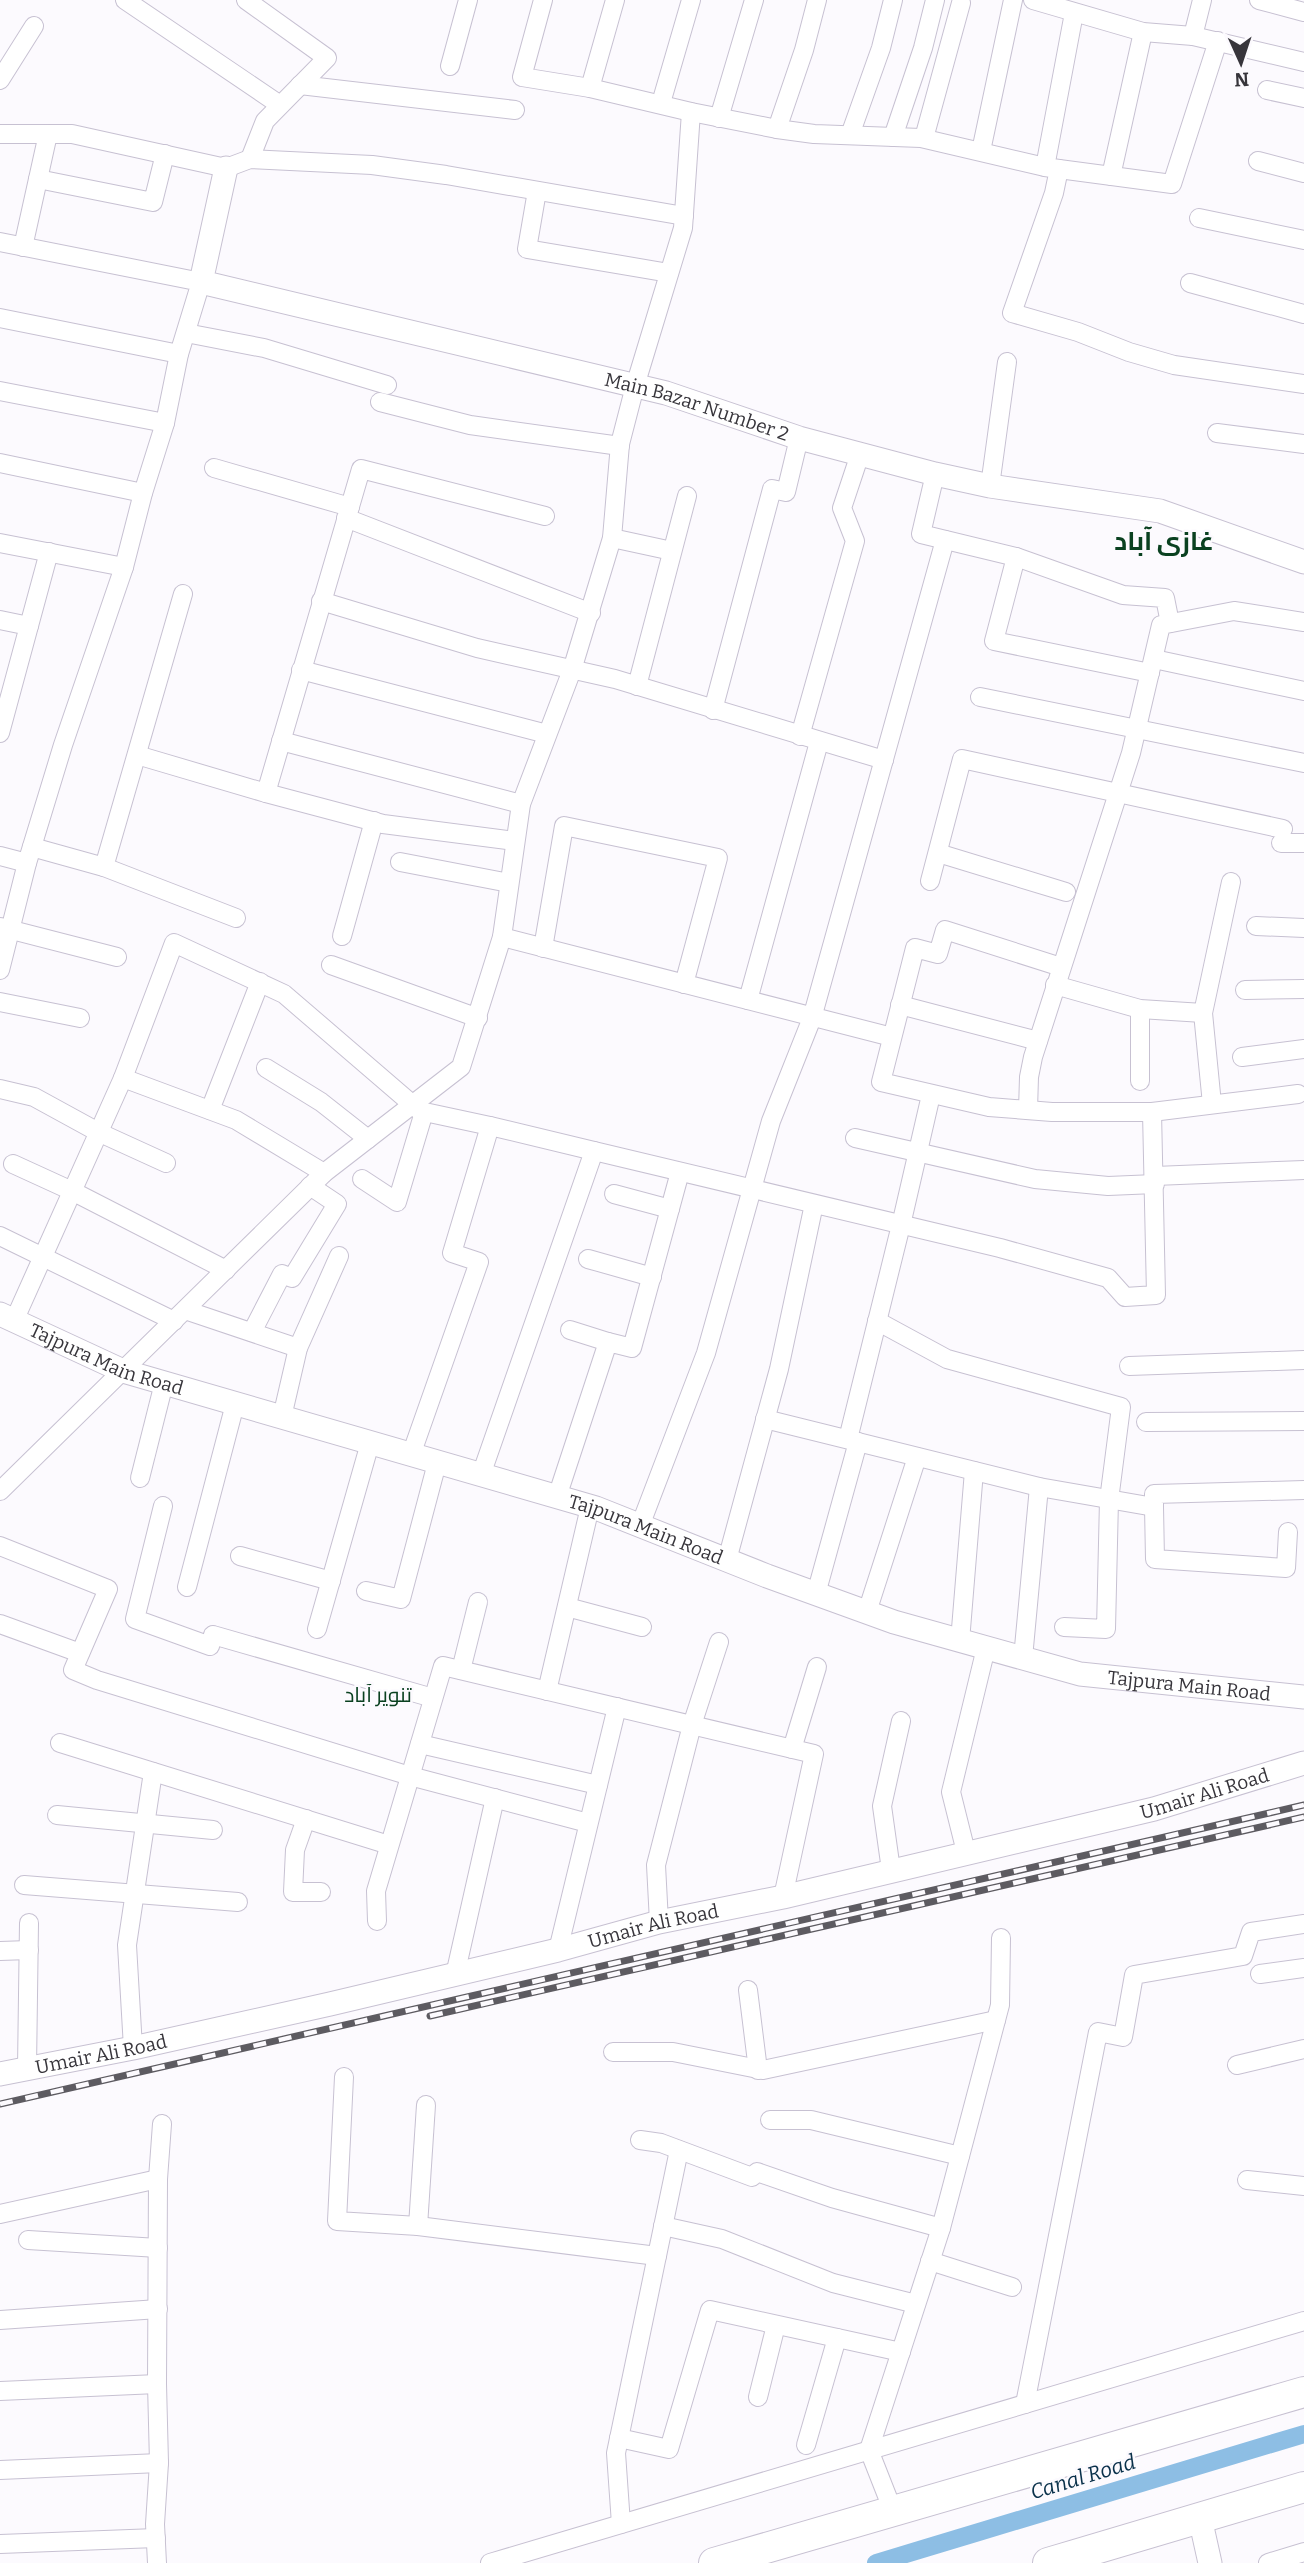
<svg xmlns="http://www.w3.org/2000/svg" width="1304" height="2563" viewBox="0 0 1304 2563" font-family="Bitter,Cairo,serif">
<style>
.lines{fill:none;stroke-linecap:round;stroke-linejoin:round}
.canal{stroke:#8dbee4;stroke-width:18}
.minor-casing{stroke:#c7c1d2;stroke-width:20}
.tertiary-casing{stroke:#c7c1d2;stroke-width:25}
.trunk-casing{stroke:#c7c1d2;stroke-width:32}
.minor{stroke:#fff;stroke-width:18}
.tertiary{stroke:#fff;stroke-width:23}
.trunk{stroke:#fff;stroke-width:30}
.rail-casing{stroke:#5d5b61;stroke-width:7}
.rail{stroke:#fcfafe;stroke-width:4.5;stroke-dasharray:13;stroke-linecap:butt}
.labels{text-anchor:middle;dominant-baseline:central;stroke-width:5;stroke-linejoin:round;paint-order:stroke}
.street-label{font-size:19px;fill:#37353b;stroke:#fcfafe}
.neighbourhood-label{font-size:21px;fill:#0a4120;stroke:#fcfafe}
.water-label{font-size:21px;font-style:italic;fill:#09304a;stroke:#fcfafe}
.district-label{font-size:26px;font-weight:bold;fill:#0a4120;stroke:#fcfafe}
</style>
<rect width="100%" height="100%" fill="#fcfafe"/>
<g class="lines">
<!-- canal -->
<path class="canal" d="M 876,2563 L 1304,2434"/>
<!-- minor casing -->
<g class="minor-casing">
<g id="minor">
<path d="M 125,0 L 280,105"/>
<path d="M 246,0 L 327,58 L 265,121 L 250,159"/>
<path d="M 543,0 L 522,77 L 590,88 L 691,112 L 777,129 L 814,134 L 921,138 L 1045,167"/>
<path d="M 1033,0 L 1143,32 L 1193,36 L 1304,62"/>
<path d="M 1259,0 L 1304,12"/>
<path d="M 1074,13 L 1045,167 L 1059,169 L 1054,193 L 1012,313 L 1078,332 L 1129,352 L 1174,365 L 1304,384"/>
<path d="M 1193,36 L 1202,0"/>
<path d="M 450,66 L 468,0"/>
<path d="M 0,80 L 34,26"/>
<path d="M 300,85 L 515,110"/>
<path d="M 590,88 L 615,0"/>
<path d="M 1267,90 L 1304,98"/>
<path d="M 661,103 L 691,0"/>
<path d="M 719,118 L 754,0"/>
<path d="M 777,129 L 804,50 L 817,0"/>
<path d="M 0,134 L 72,134 L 226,168 L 250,159 L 372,165 L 446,175 L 684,216"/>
<path d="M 850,135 L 881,48 L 893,0"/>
<path d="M 893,137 L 923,48 L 935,0"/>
<path d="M 924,138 L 961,3"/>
<path d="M 981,151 L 1013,0"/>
<path d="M 1258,161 L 1304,173"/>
<path d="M 1059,169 L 1172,184 L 1218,41"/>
<path d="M 1111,176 L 1143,32"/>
<path d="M 38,179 L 153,202 L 165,154"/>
<path d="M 537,191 L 527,249 L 669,273"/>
<path d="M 1199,218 L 1304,240"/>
<path d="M 0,242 L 201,282 L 179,354 L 165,423 L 143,493 L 124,567 L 63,745 L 27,863 L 0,970"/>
<path d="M 23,247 L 48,134"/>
<path d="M 1190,283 L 1304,314"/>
<path d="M 0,318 L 179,354"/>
<path d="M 186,333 L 264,348 L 387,385"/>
<path d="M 0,391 L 165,423"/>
<path d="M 380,402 L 470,425 L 620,446"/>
<path d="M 1217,433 L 1304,444"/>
<path d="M 0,463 L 143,493"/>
<path d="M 214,468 L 350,507"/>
<path d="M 935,474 L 921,534 L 1016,557"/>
<path d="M 990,486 L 1007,362"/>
<path d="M 346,518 L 591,613"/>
<path d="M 612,538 L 672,551"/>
<path d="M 0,543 L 124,567"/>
<path d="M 321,601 L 477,648 L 615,679 L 884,760"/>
<path d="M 0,620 L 29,626"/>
<path d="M 1154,659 L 1304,691"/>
<path d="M 301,670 L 547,734"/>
<path d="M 1150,673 L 994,641 L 1016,557 L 1123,595 L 1165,598 L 1170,623"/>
<path d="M 637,686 L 687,496"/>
<path d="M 980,697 L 1304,763"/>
<path d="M 713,710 L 772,489 L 786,492 L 799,438"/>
<path d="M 0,733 L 49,552"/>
<path d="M 800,736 L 855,541 L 842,508 L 860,454"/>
<path d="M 281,741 L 521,804"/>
<path d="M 137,755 L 266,793 L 383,824 L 515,841"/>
<path d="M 266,793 L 361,469 L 545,516"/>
<path d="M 1281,843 L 1304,843"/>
<path d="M 32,847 L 104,867 L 183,594"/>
<path d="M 938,853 L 1066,892"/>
<path d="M 0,856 L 27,863"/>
<path d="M 400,862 L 509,883"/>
<path d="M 104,867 L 236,918"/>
<path d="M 930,881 L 962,759 L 1283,829"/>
<path d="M 1256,926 L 1304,928"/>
<path d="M 0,927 L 117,957"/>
<path d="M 342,936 L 374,821"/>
<path d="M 502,937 L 892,1037"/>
<path d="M 543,948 L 564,826 L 718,858 L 684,984"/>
<path d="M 331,965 L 478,1018"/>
<path d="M 1061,967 L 945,930 L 938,954 L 915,948 L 881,1082 L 989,1107 L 1052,1112 L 1152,1112 L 1298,1094"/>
<path d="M 1055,985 L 1140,1009 L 1203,1013"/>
<path d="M 1245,990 L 1304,989"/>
<path d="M 748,1000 L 819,742"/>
<path d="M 0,1002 L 80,1018"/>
<path d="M 900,1005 L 1038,1041"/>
<path d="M 1140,1009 L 1140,1081"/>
<path d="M 1242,1057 L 1304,1049"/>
<path d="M 266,1068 L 321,1102 L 368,1139"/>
<path d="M 0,1089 L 34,1097 L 98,1132 L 166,1163"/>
<path d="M 1212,1104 L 1203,1013 L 1231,882"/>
<path d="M 210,1110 L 260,982"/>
<path d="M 1028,1110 L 1029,1077 L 1033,1057 L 1131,753 L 1161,625 L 1234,611 L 1304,622"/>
<path d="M 855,1138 L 1035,1179 L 1108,1186 L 1155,1184"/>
<path d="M 13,1164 L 72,1191 L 226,1270"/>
<path d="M 324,1173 L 236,1120 L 123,1078 L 174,943 L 284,994 L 420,1111 L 490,1126"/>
<path d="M 1155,1176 L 1304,1170"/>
<path d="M 362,1179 L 397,1202 L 424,1112"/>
<path d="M 614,1194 L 670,1209"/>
<path d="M 0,1236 L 174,1321"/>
<path d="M 588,1259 L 652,1277"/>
<path d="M 185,1310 L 298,1348"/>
<path d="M 14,1321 L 123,1078"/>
<path d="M 877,1321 L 947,1359 L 1121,1407 L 1109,1500 L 1106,1629 L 1064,1627"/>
<path d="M 570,1330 L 608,1342"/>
<path d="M 252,1332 L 282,1274 L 292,1278 L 337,1204 L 310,1186"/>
<path d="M 1129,1366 L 1304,1360"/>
<path d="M 282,1417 L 298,1348 L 339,1256"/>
<path d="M 765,1419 L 1039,1487 L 1154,1507 L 1154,1494 L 1304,1490"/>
<path d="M 1146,1422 L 1304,1421"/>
<path d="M 848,1439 L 901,1225 L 931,1095"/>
<path d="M 411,1455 L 479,1262 L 452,1253 L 490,1126 L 594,1151"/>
<path d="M 481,1475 L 594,1151 L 1000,1248 L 1108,1278 L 1125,1297 L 1156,1295 L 1152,1112"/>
<path d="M 140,1478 L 164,1383"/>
<path d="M 0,1491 L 324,1173 L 461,1067 L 502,937 L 521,804 L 572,670 L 612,538 L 620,444 L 635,386 L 683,228 L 691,112"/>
<path d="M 557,1497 L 608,1342 L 632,1348 L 680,1172"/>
<path d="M 163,1506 L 135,1619 L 210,1646 L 213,1635 L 433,1698"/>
<path d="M 1154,1507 L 1155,1559 L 1286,1568 L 1288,1532"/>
<path d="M 640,1526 L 706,1353 L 771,1121 L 812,1018 L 945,540"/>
<path d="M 0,1546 L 108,1589 L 73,1670 L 97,1680 L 410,1776 L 588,1823"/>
<path d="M 240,1556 L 331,1581"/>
<path d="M 727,1560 L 779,1369 L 814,1204"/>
<path d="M 187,1587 L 235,1404"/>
<path d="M 366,1591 L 401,1599 L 437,1463"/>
<path d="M 816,1594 L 858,1442"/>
<path d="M 567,1607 L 642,1627"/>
<path d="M 867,1612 L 917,1457"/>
<path d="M 0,1624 L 80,1653"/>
<path d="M 317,1629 L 370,1443"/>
<path d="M 960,1641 L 974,1471"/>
<path d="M 1023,1658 L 1039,1487"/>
<path d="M 461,1670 L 478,1602"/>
<path d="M 547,1691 L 590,1507"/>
<path d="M 60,1743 L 389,1845"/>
<path d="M 420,1744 L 598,1785"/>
<path d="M 792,1749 L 817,1667"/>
<path d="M 57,1815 L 213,1830"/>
<path d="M 306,1819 L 295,1850 L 293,1892 L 321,1892"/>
<path d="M 966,1852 L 951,1792 L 986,1648"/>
<path d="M 891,1870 L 882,1806 L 901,1721"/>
<path d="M 24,1885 L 238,1902"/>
<path d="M 377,1921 L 376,1891 L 443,1666 L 814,1754 L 783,1897"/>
<path d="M 659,1922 L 656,1865 L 692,1725 L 719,1642"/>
<path d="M 558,1950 L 617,1707"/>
<path d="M 0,1951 L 29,1950"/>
<path d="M 1260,1974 L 1304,1968"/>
<path d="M 455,1975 L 495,1798"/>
<path d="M 748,1990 L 758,2070"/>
<path d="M 133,2048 L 127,1945 L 153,1772"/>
<path d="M 613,2052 L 673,2052 L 763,2070 L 996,2020"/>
<path d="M 1237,2065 L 1304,2049"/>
<path d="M 27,2068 L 29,1923"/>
<path d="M 344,2077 L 337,2221 L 418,2226 L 657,2256"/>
<path d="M 770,2120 L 811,2120 L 960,2156"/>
<path d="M 640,2140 L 661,2143 L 752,2177 L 757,2172 L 832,2198 L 941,2228"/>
<path d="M 1247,2180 L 1304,2186"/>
<path d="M 0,2214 L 158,2179"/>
<path d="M 418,2226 L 426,2105"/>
<path d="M 663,2226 L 722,2239 L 833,2283 L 916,2304"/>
<path d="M 28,2240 L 158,2248"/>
<path d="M 930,2261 L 1012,2287"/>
<path d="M 0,2320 L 158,2309"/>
<path d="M 0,2391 L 157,2384"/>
<path d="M 758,2397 L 776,2325"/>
<path d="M 1025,2404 L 1098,2032 L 1123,2037 L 1134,1975 L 1243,1956 L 1251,1932 L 1304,1924"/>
<path d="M 619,2438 L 669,2449 L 710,2310 L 901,2352"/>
<path d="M 806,2445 L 837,2338"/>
<path d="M 0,2470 L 159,2463"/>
<path d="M 893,2511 L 869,2450 L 941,2228 L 1000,2005 L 1001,1938"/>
<path d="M 621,2524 L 616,2453 L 679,2150"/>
<path d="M 0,2544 L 156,2538"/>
<path d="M 157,2563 L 155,2524 L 159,2463 L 157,2384 L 158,2179 L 162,2124"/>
<path d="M 490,2563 L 1304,2321"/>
<path d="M 1268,2563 L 1304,2552"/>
</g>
</g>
<!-- tertiary casing -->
<g class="tertiary-casing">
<g id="tertiary">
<path id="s1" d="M 226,168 L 201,282 L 666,393 L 799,438 L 935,474 L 990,486 L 1160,511 L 1304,562"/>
<path id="s2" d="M 0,1314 L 123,1371 L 596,1508 L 767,1576 L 894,1622 L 1080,1674 L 1304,1697"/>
<path id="s3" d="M 0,2074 L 133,2048 L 330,2004 L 558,1950 L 659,1922 L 783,1897 L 1154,1809 L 1304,1763"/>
<path d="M 1200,2518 L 1210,2563"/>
</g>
</g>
<!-- trunk casing -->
<g class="trunk-casing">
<g id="trunk">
<path d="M 714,2563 L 1304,2392"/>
<path d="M 1048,2563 L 1304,2487"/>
</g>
</g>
<!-- minor -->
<use href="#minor" class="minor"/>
<!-- tertiary -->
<use href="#tertiary" class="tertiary"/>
<!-- trunk -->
<use href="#trunk" class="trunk"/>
<!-- rail casing -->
<g class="rail-casing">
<g id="rail">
<path d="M 430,2016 L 1304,1817"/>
<path d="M 0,2104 L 1304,1805"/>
</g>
</g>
<!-- rail -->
<use href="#rail" class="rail"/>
</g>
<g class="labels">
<!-- street labels -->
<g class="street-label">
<text stroke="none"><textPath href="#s1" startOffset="628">Main Bazar Number 2</textPath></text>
<text stroke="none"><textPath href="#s2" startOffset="116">Tajpura Main Road</textPath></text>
<text stroke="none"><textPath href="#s2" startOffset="682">Tajpura Main Road</textPath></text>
<text stroke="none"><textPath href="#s2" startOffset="1250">Tajpura Main Road</textPath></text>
<text stroke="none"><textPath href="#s3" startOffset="1237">Umair Ali Road</textPath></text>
<text stroke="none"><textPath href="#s3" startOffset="670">Umair Ali Road</textPath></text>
<text stroke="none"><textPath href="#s3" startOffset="103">Umair Ali Road</textPath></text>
</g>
<!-- neighbourhood labels -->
<g class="neighbourhood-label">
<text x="378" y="1695">تنویر آباد</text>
</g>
<!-- water labels -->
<g class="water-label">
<text transform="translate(1083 2477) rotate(-17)">Canal Road</text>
</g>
<!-- district labels -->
<g class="district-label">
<text x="1164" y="541">غازى آباد</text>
</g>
</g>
<!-- north arrow -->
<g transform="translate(1241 63) rotate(177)" stroke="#fcfafe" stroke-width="5" paint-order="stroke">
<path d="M0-5L12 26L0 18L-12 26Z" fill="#37353b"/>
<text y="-10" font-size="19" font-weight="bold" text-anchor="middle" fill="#37353b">N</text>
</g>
</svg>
